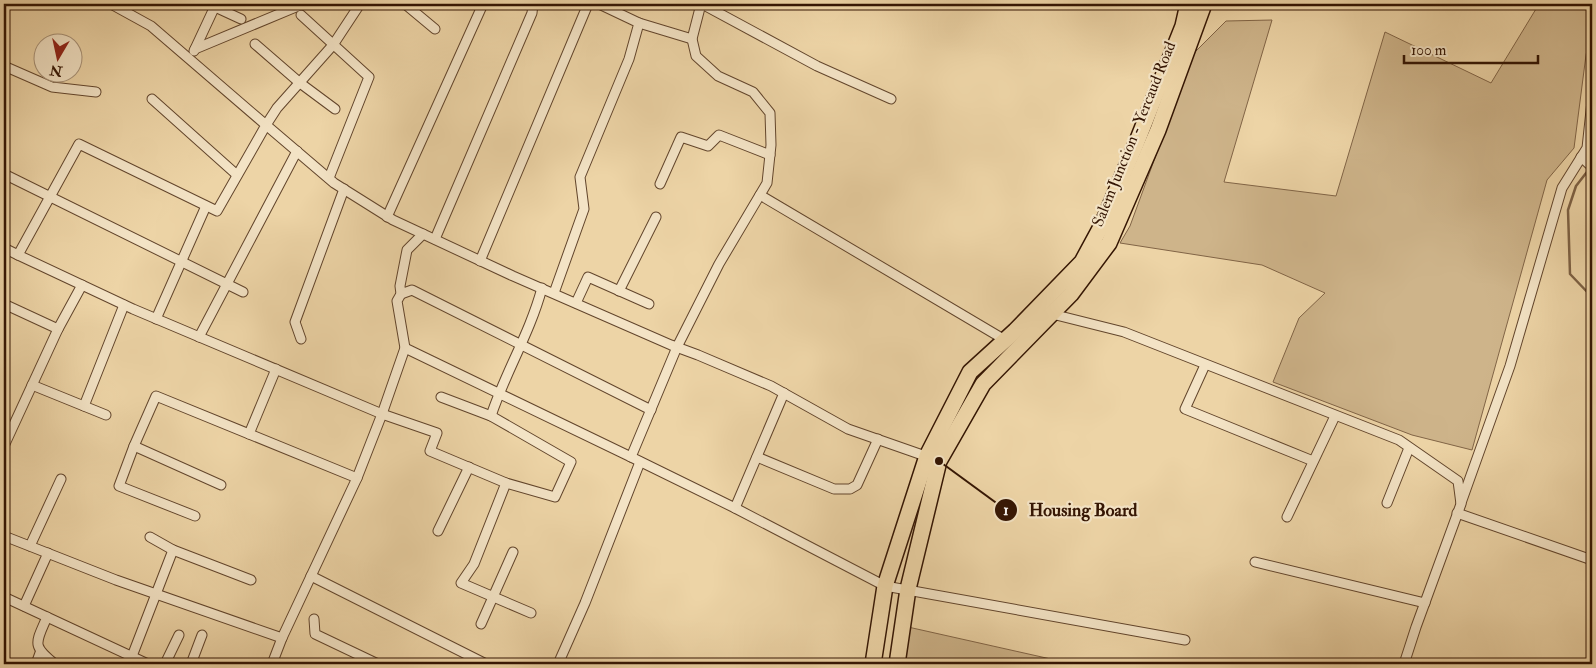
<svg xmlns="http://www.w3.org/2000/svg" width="1596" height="668" viewBox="0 0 1596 668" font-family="'IM FELL Double Pica',serif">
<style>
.green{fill:#ceb48a;stroke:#816446}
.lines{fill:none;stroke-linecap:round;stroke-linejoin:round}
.stream{stroke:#7d6144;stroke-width:2.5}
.street-casing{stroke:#62452c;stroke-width:11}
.primary-casing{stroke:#341503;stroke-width:18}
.street{stroke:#f3e3c5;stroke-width:9}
.primary{stroke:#edd4a6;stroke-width:15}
.labels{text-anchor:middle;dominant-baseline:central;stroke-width:4.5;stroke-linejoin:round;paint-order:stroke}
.street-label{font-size:16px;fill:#341503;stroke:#f3e3c5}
.leader{fill:none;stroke:#341503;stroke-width:2}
.callout-dot{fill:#341503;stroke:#f3e3c5;stroke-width:2}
.mark-label{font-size:15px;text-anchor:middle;font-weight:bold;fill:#fff}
.callout-label{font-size:18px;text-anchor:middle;font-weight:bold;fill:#341503;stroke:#f3e3c5;stroke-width:4.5;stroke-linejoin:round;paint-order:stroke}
</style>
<rect width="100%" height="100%" fill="#edd4a6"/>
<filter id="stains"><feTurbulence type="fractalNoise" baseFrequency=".004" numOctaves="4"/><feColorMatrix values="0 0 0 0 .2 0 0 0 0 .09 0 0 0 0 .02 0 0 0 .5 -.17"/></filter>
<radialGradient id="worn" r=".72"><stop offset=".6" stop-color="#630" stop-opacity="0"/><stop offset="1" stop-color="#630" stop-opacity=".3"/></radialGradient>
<!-- green -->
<g class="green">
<path d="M 1539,4 L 1592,4 L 1592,27 L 1586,55 L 1574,148 L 1547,180 L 1472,450 L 1412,435 L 1273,382 L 1299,318 L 1325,293 L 1262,265 L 1120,243 L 1130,226 L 1193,54 L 1226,21 L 1272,20 L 1224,182 L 1336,196 L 1385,32 L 1491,83 Z"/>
<path d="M 908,627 L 1073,664 L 904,664 Z"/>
</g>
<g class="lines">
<!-- stream -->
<path class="stream" d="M 1590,168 L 1576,186 L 1568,210 L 1570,274 L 1592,297"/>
<!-- street casing -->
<g class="street-casing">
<g id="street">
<path d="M 360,4 L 333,45 L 277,108 L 266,125 L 334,183 L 393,220 L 513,276 L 671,345 L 698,355 L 771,386 L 848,429 L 931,458"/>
<path d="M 405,4 L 435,29"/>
<path d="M 701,4 L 692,39 L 696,56 L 718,76 L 753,92 L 770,113 L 771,145 L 767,183 L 719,264 L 677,347 L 631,457 L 735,508 L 885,586 L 1185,640"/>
<path d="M 702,4 L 817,66 L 891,99"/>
<path d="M 215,7 L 241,19"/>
<path d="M 301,15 L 369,77 L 329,178"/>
<path d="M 639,23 L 692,39"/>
<path d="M 255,44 L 300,83 L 335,109"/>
<path d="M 195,49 L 303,4"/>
<path d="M 194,51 L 216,4"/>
<path d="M 4,66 L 52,87 L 96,92"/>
<path d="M 152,99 L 237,175"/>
<path d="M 1581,157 L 1592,167"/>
<path d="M 4,174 L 243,292"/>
<path d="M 660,184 L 681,137 L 708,146 L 719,135 L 770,155"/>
<path d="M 760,195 L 1005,340"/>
<path d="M 387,217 L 483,4"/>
<path d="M 435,239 L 532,13 L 533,4"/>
<path d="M 4,248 L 18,255 L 79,144 L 217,211 L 266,125 L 151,26 L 111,4"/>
<path d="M 18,255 L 133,309 L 382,414 L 437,433 L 430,451 L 506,483"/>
<path d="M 480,261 L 588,4"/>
<path d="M 619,291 L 656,217"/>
<path d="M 554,293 L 584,209 L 580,177 L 629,59 L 639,23 L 599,4"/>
<path d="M 401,294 L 412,290 L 651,410"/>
<path d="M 576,303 L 588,277 L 649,304"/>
<path d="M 4,304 L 58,329"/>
<path d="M 1052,314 L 1124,332 L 1399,440 L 1458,481 L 1461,504 L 1416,627 L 1404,664"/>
<path d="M 156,319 L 206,206"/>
<path d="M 199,337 L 297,151"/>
<path d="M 301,339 L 295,322 L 344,189"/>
<path d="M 405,348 L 397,301 L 401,294 L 400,286 L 407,250 L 423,234"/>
<path d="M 1205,365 L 1185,409 L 1313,461"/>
<path d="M 32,385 L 106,415"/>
<path d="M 441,397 L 491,416 L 571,462 L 555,497 L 506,483 L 474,564 L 461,583 L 531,613"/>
<path d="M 84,406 L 124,305"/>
<path d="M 491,416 C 505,373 530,333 542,288"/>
<path d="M 249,434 L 276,369"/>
<path d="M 4,446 L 58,329 L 82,285"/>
<path d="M 134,446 L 221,485"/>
<path d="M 757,457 L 834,489 L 850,489 L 857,485 L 878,439"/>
<path d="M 1387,503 L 1409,448"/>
<path d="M 1461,503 L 1510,366 L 1562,188 L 1587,148 L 1592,101"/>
<path d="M 735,508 L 784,393"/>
<path d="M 1457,513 L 1592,560"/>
<path d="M 195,516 L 119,486 L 134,446 L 156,396 L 357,478"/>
<path d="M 1287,517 L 1335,416"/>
<path d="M 438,531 L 469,467"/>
<path d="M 4,536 L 116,580 L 282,638 L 357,478 L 382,414 L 405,348 L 631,457"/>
<path d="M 150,537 L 173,550 L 251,580"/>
<path d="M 30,546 L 61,479"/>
<path d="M 1255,562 L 1425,603"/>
<path d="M 311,576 L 486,664"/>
<path d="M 4,597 L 148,664"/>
<path d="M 24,606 L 48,553"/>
<path d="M 47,617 C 36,643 31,645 55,664"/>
<path d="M 314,619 L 315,634 L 378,664"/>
<path d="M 481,624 L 513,552"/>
<path d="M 36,664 L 40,653"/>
<path d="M 129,664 L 173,550"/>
<path d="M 165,664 L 179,635"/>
<path d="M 191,664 L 202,635"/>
<path d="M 272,664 L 282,638"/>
<path d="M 558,664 L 585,603 L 640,462"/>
</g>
</g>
<!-- primary casing -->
<g class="primary-casing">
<g id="primary">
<path d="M 873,664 L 885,586 L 927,456 L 970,372 L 1015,331 L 1082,262 L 1102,225 L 1136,144 L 1183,26 L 1188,4"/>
<path d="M 897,664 L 908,589 L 939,461 L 983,384 L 1071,294 L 1109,243 L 1158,130 L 1204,4"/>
</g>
</g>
<!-- street -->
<use href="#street" class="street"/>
<!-- primary -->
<use href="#primary" class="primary"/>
</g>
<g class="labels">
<!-- street labels -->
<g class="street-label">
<text transform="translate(1134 134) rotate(-68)">Salem Junction - Yercaud Road</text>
</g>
</g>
<!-- callouts -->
<path class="leader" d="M939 461L1006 510"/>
<g class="callout-dot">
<circle cx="939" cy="461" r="5"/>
<circle cx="1006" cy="510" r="12"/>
</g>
<g class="mark-label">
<text x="1006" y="515">1</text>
</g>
<g class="callout-label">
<text x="1083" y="516">Housing Board</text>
</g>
<!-- margin -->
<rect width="1596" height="668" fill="none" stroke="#edd4a6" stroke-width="20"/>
<rect x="5" y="5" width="1586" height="658" fill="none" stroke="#341503" stroke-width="2.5"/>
<rect x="10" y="10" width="1576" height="648" fill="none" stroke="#341503"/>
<!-- north arrow -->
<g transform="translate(58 58) rotate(189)"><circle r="24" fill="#f3e3c5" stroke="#a79177"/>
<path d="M0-4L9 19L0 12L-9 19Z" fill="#8f2418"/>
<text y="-8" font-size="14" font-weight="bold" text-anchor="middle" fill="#341503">N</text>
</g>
<!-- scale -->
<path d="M1404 55v8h134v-8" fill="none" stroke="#341503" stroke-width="2.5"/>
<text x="1411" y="55" font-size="15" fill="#341503" stroke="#f3e3c5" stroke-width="4" paint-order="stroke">100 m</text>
<rect width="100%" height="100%" filter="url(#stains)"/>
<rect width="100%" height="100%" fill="url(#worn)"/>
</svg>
